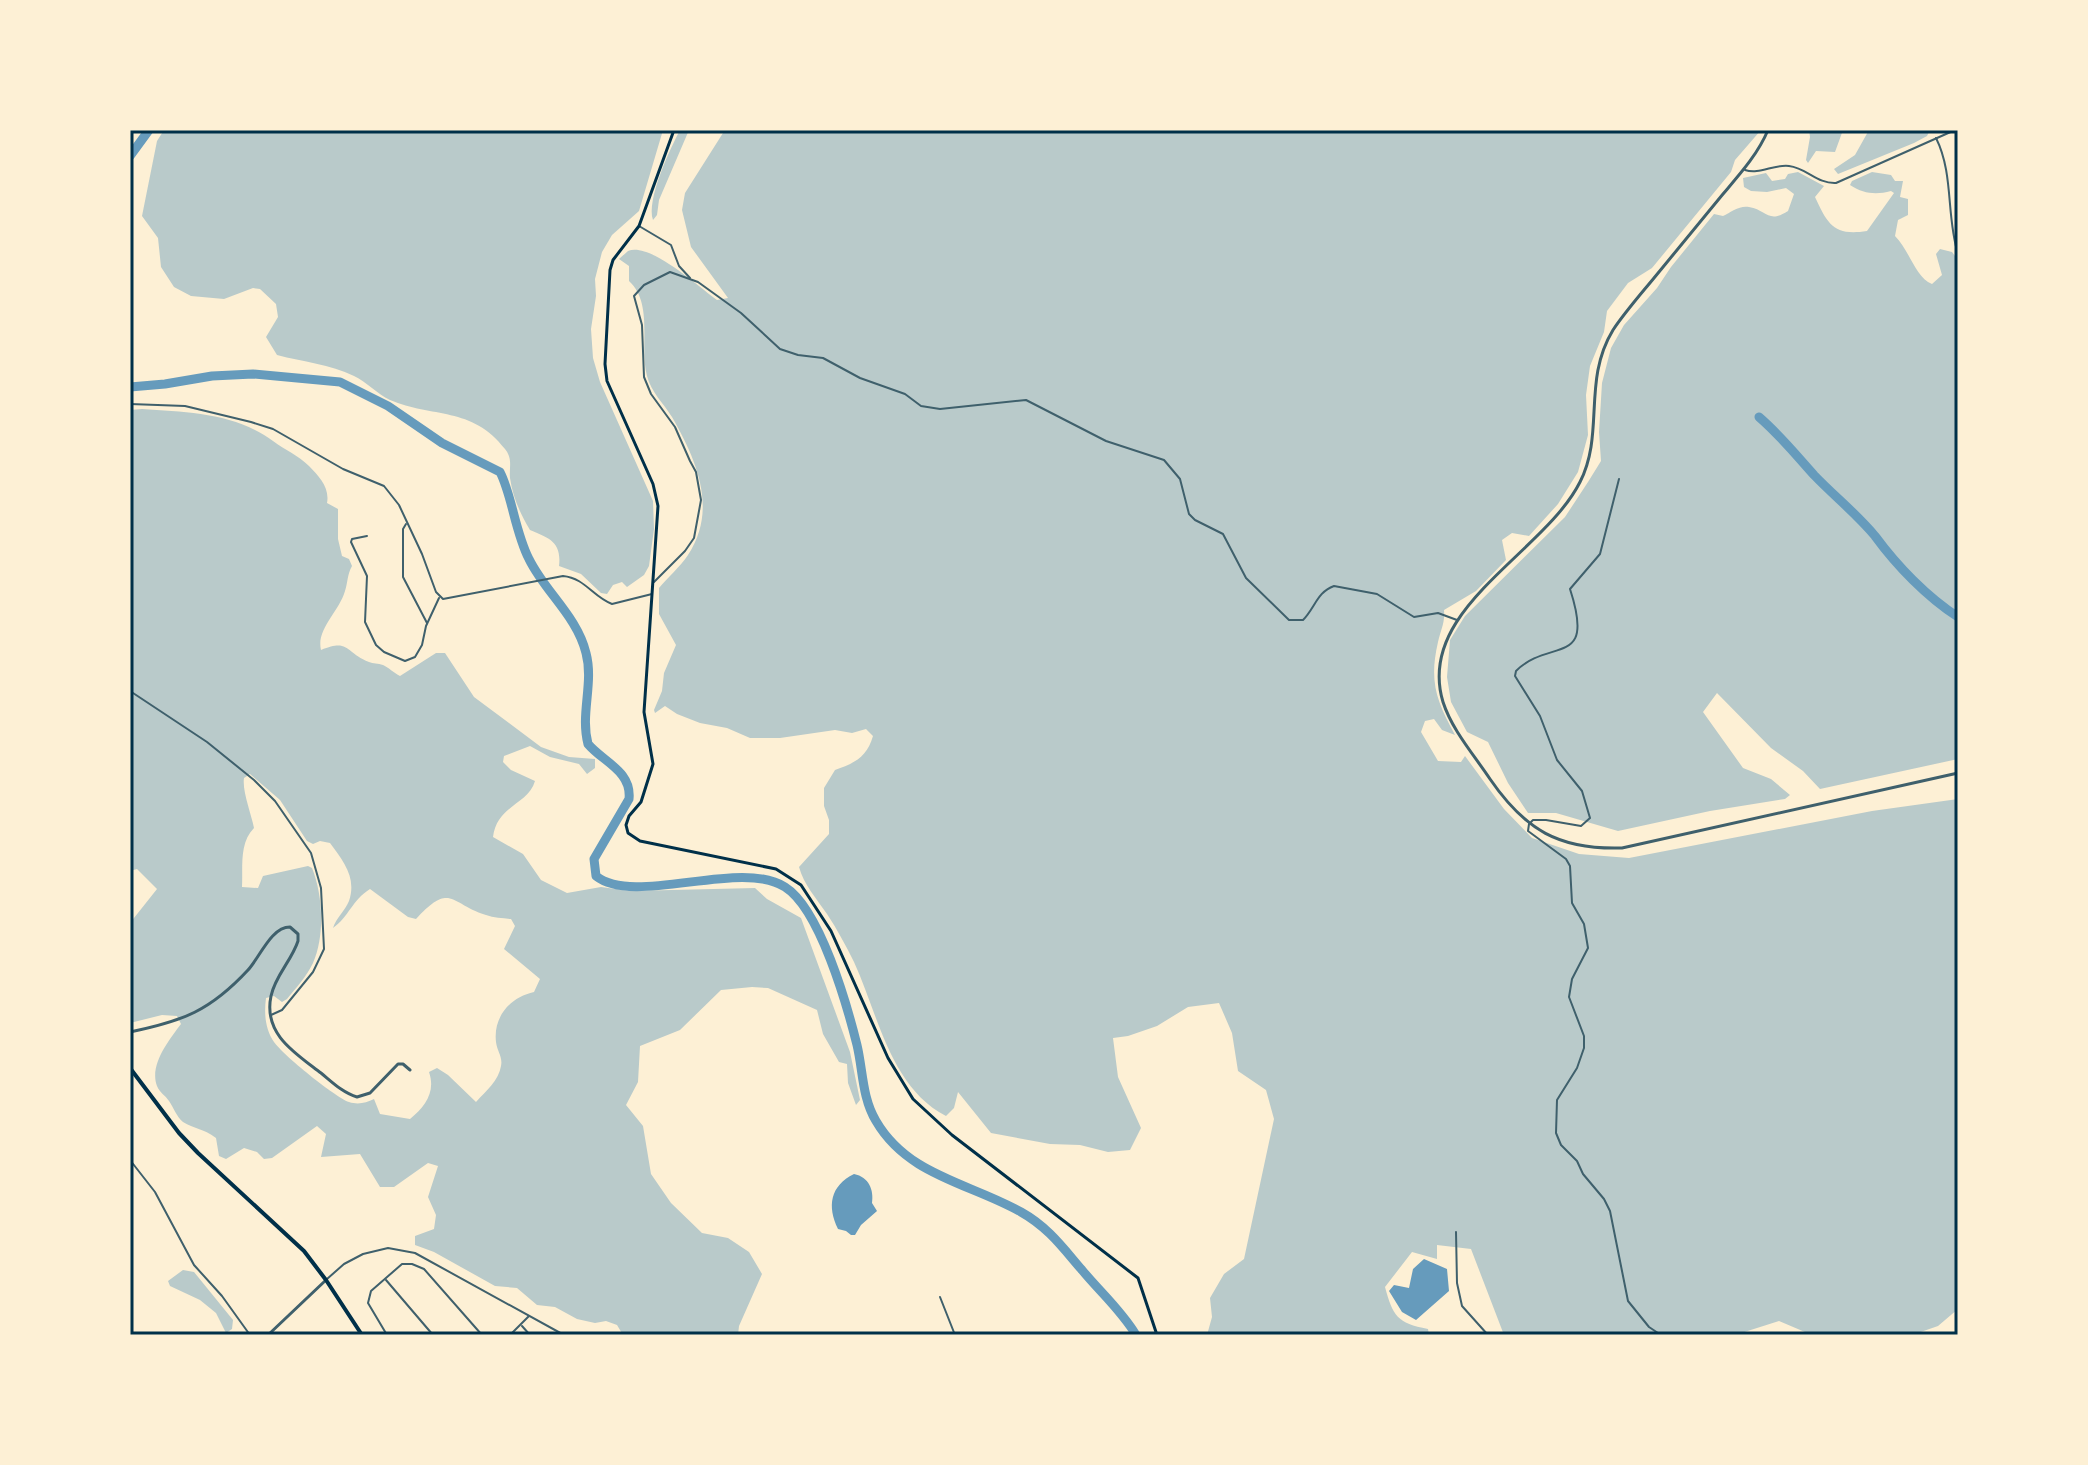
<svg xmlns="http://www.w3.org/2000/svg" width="2088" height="1465" viewBox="0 0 2088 1465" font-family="'Noto Sans',sans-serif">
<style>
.green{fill:#b9caca;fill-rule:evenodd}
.water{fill:#669bbc}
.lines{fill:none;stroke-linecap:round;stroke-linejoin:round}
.river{stroke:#669bbc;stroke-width:9}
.minor{stroke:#3f606c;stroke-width:2}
.tertiary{stroke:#3f606c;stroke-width:3}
.secondary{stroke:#003049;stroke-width:3}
.primary{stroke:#003049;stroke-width:4}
.neatline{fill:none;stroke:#003049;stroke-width:3}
</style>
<rect width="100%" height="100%" fill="#fdf0d5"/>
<!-- green -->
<g class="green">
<path d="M 164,130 L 663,130 L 639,211 L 612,235 L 602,252 L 595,279 L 596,296 L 591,329 L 593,358 L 600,382 L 653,501 L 654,529 L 649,566 L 644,575 L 627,587 L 622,582 L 613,585 L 607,594 L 601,593 L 581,574 L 559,566 C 562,541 548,538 530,530 C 520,513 513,498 510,478 C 509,467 513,459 505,449 C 472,406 432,418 390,400 C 377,394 367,382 354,376 C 330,364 303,362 277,355 L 266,337 L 278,317 L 276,304 L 260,289 L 253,288 L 224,299 L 191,296 L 174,287 L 161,267 L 158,238 L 142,216 L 157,141 Z"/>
<path d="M 680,130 L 689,130 L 659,200 L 657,215 L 653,220 C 646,200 670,149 680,130 Z"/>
<path d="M 728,130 L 1761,130 L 1735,160 L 1731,172 L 1652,268 L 1628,283 L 1607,311 L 1604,332 L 1590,366 L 1586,395 L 1588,435 L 1578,472 L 1558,504 L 1529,536 L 1512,533 L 1502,540 L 1506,560 L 1476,591 L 1444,610 C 1445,623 1441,629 1438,642 C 1429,681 1436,700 1455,735 L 1442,730 L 1434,719 L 1425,721 L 1421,732 L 1438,761 L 1461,762 L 1465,756 L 1504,809 L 1532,838 L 1579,854 L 1629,858 L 1872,811 L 1958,799 L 1958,1309 L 1938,1326 L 1912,1335 L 1812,1335 L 1779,1321 L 1735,1335 L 1504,1335 L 1471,1249 L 1437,1245 L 1437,1259 L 1412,1252 L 1385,1287 C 1393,1316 1397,1323 1428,1329 L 1429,1335 L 1207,1335 L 1212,1317 L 1210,1298 L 1224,1274 L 1244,1259 L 1274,1119 L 1266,1090 L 1238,1071 L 1232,1033 L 1219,1003 L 1188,1007 L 1157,1026 L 1128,1036 L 1113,1038 L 1118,1077 L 1141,1128 L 1130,1150 L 1108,1152 L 1080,1145 L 1050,1144 L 991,1133 L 958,1092 L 954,1108 L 946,1116 C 890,1087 878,1014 854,962 C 846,946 837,929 827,914 C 816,898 804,885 799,867 L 829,834 L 829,820 L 824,806 L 824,788 L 835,770 C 855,763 867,757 873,736 L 866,729 L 852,733 L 835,730 L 780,738 L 750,738 L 727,728 L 700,723 L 677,714 L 665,706 L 655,713 L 654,710 L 662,691 L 664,673 L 676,645 L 659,614 L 659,588 C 668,577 680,567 688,555 C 718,509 697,461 672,417 C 664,404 651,392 647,376 C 639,347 654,304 629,281 L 629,266 L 619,259 C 620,258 627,252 628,251 C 650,242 699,287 717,300 L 728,298 L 691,247 L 682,210 L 685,193 L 723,133 Z"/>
<path d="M 1809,130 L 1843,130 L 1835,152 L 1816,151 L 1808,163 L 1806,160 L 1810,137 Z"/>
<path d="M 1869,130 L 1930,130 L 1927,136 L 1914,143 L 1838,174 L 1834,169 L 1855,155 Z"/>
<path d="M 1798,172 L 1824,186 L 1815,197 C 1828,225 1834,236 1867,231 L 1894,193 L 1891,191 C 1876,195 1864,194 1850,185 L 1852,181 L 1872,172 L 1891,175 L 1895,181 L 1903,181 L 1900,197 L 1908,199 L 1908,215 L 1898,220 L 1895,236 C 1910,251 1915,277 1932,284 L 1942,275 L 1936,254 L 1940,249 L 1952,252 L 1958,260 L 1958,759 L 1820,789 L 1803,771 L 1771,748 L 1717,693 L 1703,712 L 1743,768 L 1771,779 L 1790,795 L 1785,799 L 1710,811 L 1618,831 L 1556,813 L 1528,813 L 1508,783 L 1488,742 L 1467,732 L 1451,702 L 1447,677 L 1450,640 L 1465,616 L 1565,517 L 1588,482 L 1601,461 L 1599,432 L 1602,383 L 1611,348 L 1624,325 L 1657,288 L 1671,267 L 1714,214 L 1723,216 C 1731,212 1740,205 1749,207 C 1767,210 1768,224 1788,211 L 1794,194 L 1786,188 L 1767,192 L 1751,191 L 1744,187 L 1743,178 L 1766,173 L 1772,181 L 1785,179 L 1788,174 Z"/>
<path d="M 142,409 C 188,412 235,413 273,441 C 285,450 298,455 309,466 C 319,476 330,488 327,503 L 338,509 L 338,539 L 342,556 L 349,559 L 352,566 C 347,575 348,582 345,591 C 339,612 316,629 321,650 C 350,638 345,653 369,662 C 373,664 378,663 383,665 C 388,667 394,673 400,676 L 436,653 L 445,653 L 474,697 L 541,747 L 569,757 L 595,759 L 595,768 L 587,774 L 579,764 L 550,757 L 530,746 L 504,756 L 503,762 L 511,770 L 535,781 C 528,805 497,805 493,837 L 523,854 L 541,880 L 567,893 L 601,887 L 630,891 L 755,888 L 767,899 L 801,918 L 850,1052 L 860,1100 L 856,1105 L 848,1083 L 847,1064 L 839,1062 L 823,1034 L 817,1010 L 768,988 L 752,987 L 721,990 L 680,1030 L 640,1046 L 638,1082 L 626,1105 L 643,1126 L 651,1174 L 671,1203 L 702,1233 L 728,1238 L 749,1252 L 762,1274 L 739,1326 L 738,1335 L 623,1335 L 617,1325 L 606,1321 L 595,1323 L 577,1319 L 555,1307 L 537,1305 L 517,1288 L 495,1286 L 434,1252 L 415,1245 L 415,1236 L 434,1229 L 436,1215 L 428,1197 L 438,1166 L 428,1163 L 394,1187 L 380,1187 L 360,1154 L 321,1157 L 326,1134 L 317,1126 L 272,1158 L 264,1159 L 257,1152 L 244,1148 L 226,1159 L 219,1156 L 216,1138 C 203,1128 194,1129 183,1122 C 176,1116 174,1108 169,1101 C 165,1095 160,1093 157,1086 C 149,1065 169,1040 181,1024 L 177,1016 L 162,1015 L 130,1023 L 130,923 L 157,889 L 137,869 L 130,871 L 130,410 ZM 250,774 L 280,800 L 307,841 L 313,844 L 320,841 L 330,843 C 343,861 357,877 349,901 C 345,911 336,918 333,928 C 349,917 352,900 370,889 L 408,917 L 416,919 C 451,881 450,904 486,915 C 494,918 503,918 511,919 L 515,926 L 504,949 L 540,979 L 534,992 C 511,997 493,1016 496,1042 C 497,1051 503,1057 501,1066 C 499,1080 486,1091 476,1102 L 448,1075 L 437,1068 L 429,1072 C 436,1092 425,1107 410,1119 L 380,1114 L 374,1099 C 366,1103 358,1105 349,1102 C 335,1097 283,1055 274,1042 C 265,1029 264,1013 266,998 L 274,996 L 282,1002 L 287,999 C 296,988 307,976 313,963 C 325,936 323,895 312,868 L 308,866 L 263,876 L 258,888 L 242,887 C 243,867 239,843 254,828 C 251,813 242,791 244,778 Z"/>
<path d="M 183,1270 L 194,1272 L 233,1320 L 232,1329 L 226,1333 L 216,1313 L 200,1300 L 170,1286 L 168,1281 Z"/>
</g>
<!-- water -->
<g class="water">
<path d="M 854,1174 C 869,1177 874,1190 872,1203 L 877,1211 L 861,1225 L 855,1235 L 851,1235 L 846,1231 L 838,1229 C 827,1206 830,1186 854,1174 Z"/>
<path d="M 1424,1259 L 1447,1269 L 1449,1291 L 1416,1320 L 1402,1312 L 1389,1291 L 1394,1285 L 1409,1288 L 1413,1269 Z"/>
</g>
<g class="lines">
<!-- river -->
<g class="river">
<path d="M 130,156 L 149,130"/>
<path d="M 130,387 L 165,384 L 212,376 L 253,374 L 340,382 L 388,406 L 442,443 L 500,472 C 512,495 515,532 529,559 C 545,592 577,616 586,653 C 594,683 580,714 588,744 C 603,762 632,771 629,799 L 594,859 L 596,876 C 635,907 740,858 785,887 C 820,909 847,1005 857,1045 C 863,1070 862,1098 876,1121 C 908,1176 970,1183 1021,1212 C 1048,1227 1063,1248 1082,1270 C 1100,1292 1121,1310 1136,1335"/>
<path d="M 1759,417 C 1781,436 1795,454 1814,475 C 1834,496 1857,514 1875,536 C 1897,566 1927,597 1958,617"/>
</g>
<!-- minor -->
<g class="minor">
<path d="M 1936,138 C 1954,174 1946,216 1958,254"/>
<path d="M 1745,170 C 1759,175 1774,164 1789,166 C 1807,168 1817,184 1836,183 L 1955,130"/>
<path d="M 639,226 L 671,245 L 679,266 L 690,278"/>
<path d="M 130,404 L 185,406 L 251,422 L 273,429 L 343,469 L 384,486 L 399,505 L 422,554 L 436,592 L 443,599 L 563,576 C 585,578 593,597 612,604 L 652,594"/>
<path d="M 1619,479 L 1600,554 L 1570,589 C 1596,669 1550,637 1516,671 L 1515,676 L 1540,716 L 1557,760 L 1582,791 L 1590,818 L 1581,826 L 1546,820 L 1533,820 L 1529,824 L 1528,831 L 1566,859 L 1570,866 L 1572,903 L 1584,924 L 1588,948 L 1572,979 L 1569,997 L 1584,1036 L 1584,1048 L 1577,1068 L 1557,1100 L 1556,1133 L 1561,1145 L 1577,1161 L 1583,1174 L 1604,1199 L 1610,1211 L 1628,1301 L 1649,1327 L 1661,1335"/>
<path d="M 406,524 L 403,529 L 403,577 L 427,623"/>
<path d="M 367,536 L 352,539 L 351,542 L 367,576 L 365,622 L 376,645 L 384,652 L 405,661 L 415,657 L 422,645 L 426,626 L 439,598"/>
<path d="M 654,582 L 685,551 L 694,538 L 701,500 L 696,472 L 690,461 L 675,427 L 651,394 L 644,377 L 642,325 L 634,296 L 644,285 L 670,272 L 698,282 L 741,313 L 780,349 L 798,355 L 823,358 L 860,378 L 905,394 L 921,406 L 940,409 L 1026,400 L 1106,441 L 1164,460 L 1180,479 L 1189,514 L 1195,520 L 1223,534 L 1246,578 L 1289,620 L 1303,620 C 1315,608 1317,592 1334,586 L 1377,594 L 1414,617 L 1438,613 L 1457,620"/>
<path d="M 130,691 L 207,742 L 254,780 L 275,801 L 311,853 L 321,888 L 324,949 L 313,972 L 282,1010 L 271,1015"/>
<path d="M 130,1160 L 155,1192 L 194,1265 L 222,1296 L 250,1335"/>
<path d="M 1456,1232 L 1457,1283 L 1462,1306 L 1488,1335"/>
<path d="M 327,1279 L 344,1264 L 363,1254 L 388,1248 L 415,1253 L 564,1335"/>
<path d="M 386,1280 L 433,1335"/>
<path d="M 940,1297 L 955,1335"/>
<path d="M 522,1326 L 530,1335"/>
<path d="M 387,1335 L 368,1303 L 371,1291 L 402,1264 L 412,1264 L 424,1269 L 482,1335"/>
<path d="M 510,1335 L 529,1316"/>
</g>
<!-- tertiary -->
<g class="tertiary">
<path d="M 1768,130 C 1758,154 1740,174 1723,194 C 1700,222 1677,250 1654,278 C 1640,295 1625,312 1613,330 C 1582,381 1605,433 1580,482 C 1544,554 1415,609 1443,702 C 1452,730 1474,755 1490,779 C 1525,830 1559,850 1622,848 L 1958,773"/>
<path d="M 130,1032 C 183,1021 210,1011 248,970 C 260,957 271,927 290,927 L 298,934 L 298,941 C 292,960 275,976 271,996 C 263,1034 295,1053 321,1073 C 332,1082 343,1093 357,1097 L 370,1093 L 398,1064 L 403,1064 L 410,1070"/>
<path d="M 268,1335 L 326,1280"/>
</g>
<!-- secondary -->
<path class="secondary" d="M 674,130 L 639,226 L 613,260 L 610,270 L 605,364 L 607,381 L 653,484 L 658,506 L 644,712 L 653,764 L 641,802 L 629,816 L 626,825 L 628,833 L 640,841 L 776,869 L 801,885 L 831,931 L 888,1058 L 913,1099 L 952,1135 L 1138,1278 L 1157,1335"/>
<!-- primary -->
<path class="primary" d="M 130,1068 L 179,1133 L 198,1153 L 304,1251 L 326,1280 L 362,1335"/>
</g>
<!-- border -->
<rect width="2088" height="1465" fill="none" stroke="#fdf0d5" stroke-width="264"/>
<rect x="132" y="132" width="1824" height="1201" class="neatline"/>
</svg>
